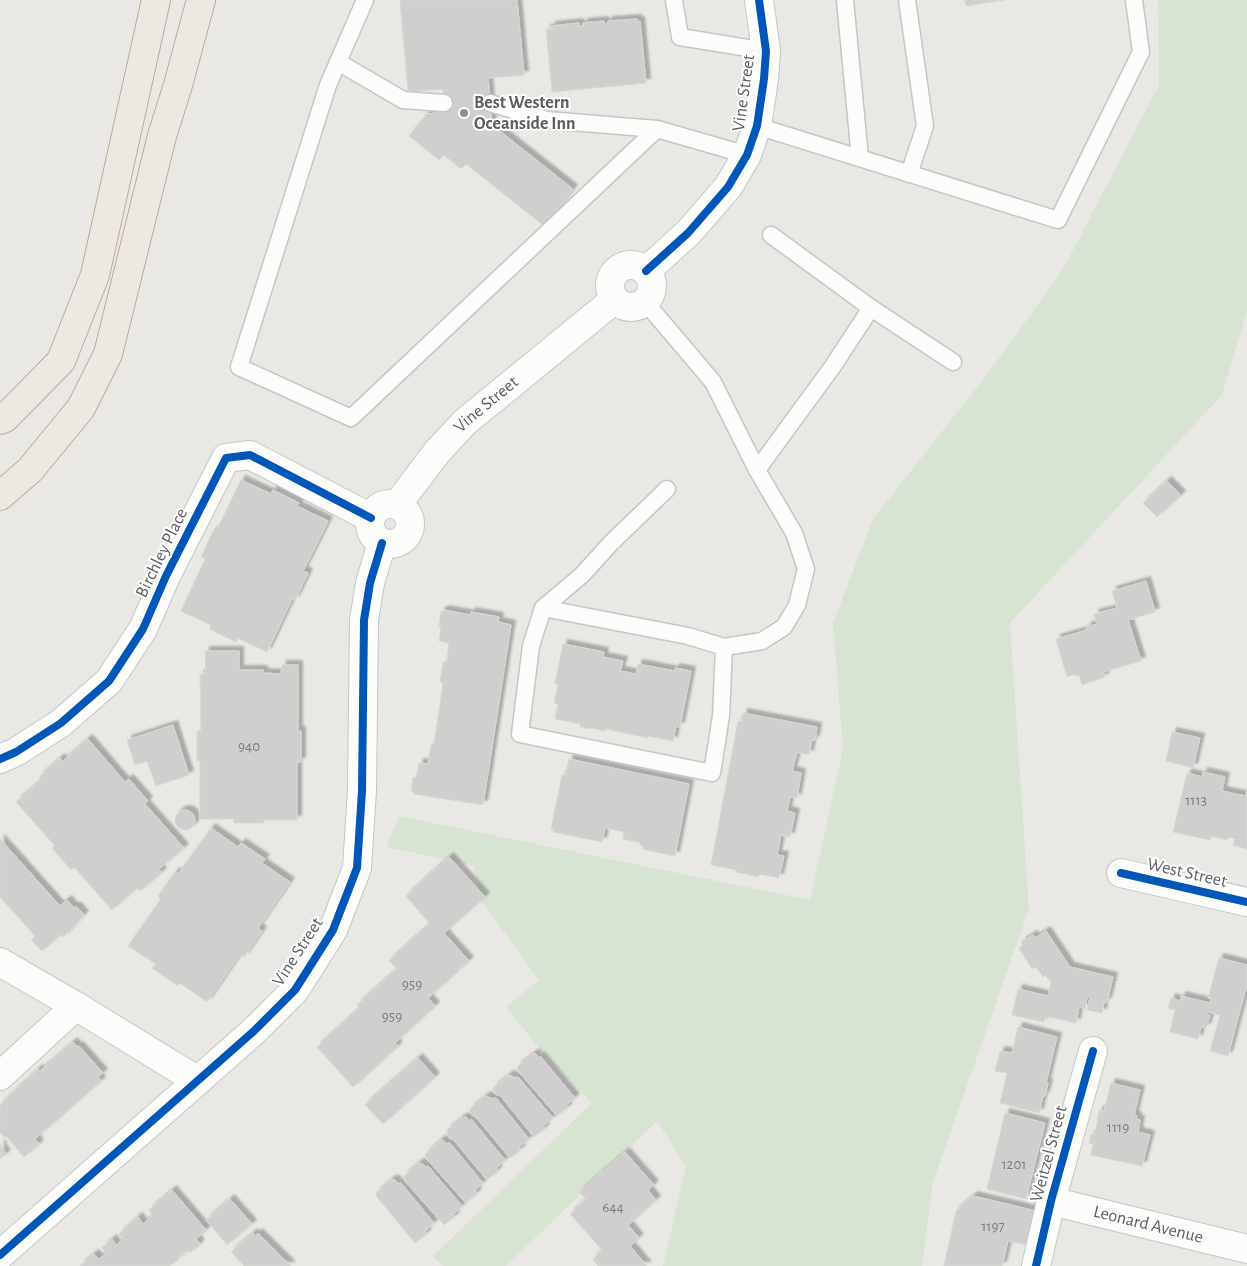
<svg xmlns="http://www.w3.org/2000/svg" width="1247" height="1266" viewBox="0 0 1247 1266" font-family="'Alegreya Sans',sans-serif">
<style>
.green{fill:#d7e4d2}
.building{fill:#d0cfce;stroke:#d9d7d4;filter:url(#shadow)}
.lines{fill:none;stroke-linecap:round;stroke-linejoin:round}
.service-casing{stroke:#c4c5c5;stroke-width:19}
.minor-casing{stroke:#c4c5c5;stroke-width:30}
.tertiary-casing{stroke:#c4c5c5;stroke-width:30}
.motorway-casing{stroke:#bdaa96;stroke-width:30}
.service{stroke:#fcfcfb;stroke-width:16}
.minor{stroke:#fcfcfb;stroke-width:28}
.tertiary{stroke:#fcfcfb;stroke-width:28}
.motorway{stroke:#ede8e2;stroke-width:28}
.cycleway-casing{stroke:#fff;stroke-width:11}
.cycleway{stroke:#0057b8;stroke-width:8}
.poi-dot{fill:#8d8f90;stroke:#fff;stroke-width:2}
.labels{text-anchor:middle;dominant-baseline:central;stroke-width:4;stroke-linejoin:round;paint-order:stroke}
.number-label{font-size:15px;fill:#7a7c7e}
.street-label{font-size:18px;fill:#5b5f62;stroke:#fff}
.poi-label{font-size:18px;font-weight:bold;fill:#5b5f62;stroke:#fff;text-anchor:start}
</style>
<defs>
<filter id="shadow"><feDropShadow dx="4.5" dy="-4.5" stdDeviation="1" flood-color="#0004"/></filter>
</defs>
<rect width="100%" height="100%" fill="#eae8e5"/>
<!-- green -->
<path class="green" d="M 1158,0 L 1247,0 L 1247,311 L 1222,395 L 1010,623 L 1029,909 L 933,1182 L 922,1266 L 663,1266 L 686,1166 L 657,1121 L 506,1266 L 443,1266 L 433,1256 L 592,1103 L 541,1050 L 506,1007 L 539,980 L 482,902 L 474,866 L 387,847 L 399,816 L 810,900 L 843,749 L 833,623 L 873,519 L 988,373 L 1062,271 L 1159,85 Z"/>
<!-- building -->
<g class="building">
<path d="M 400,0 L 517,0 L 524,75 L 488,78 L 492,125 L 573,189 L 544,226 L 466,164 L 461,169 L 444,155 L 439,160 L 409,136 L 427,114 L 445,112 L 443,89 L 408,92 Z"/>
<path d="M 965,0 L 1004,0 L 966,6 Z"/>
<path d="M 637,19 L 637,22 L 640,21 L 646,83 L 552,92 L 546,29 L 551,29 L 551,26 L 579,23 L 580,26 L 583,26 L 583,23 L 604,21 L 605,24 L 608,24 L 608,21 Z"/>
<path d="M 241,480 L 271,494 L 273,490 L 299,503 L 297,506 L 328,521 L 303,571 L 308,573 L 295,600 L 292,599 L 267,652 L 238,638 L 236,642 L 209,629 L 211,625 L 181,611 L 205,559 L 201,557 L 213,531 L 216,532 Z"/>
<path d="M 1167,481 L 1181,495 L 1157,517 L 1143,503 Z"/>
<path d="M 1146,581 L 1155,612 L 1128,620 L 1141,661 L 1103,672 L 1105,677 L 1082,685 L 1079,675 L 1076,676 L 1075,674 L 1067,677 L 1056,639 L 1087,630 L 1086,627 L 1097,624 L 1094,614 L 1117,608 L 1112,591 Z"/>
<path d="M 444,610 L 471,615 L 471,612 L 499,617 L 498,622 L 511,625 L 483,805 L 414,794 L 414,792 L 411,791 L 413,778 L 417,777 L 419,763 L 428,764 L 431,745 L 434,744 L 443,684 L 440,681 L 443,663 L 444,663 L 445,661 L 447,661 L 449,643 L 439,641 L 441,627 L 439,626 L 441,611 L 443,612 Z"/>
<path d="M 563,644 L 604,652 L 603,657 L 623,661 L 620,671 L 636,674 L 638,664 L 675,671 L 675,668 L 691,671 L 680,727 L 676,726 L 673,741 L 648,736 L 648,738 L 606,729 L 605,731 L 591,728 L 591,729 L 580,727 L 581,724 L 555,719 L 558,704 L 554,703 L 558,685 L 555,684 Z"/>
<path d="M 205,651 L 239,651 L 239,670 L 263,670 L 263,673 L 281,674 L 282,665 L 298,665 L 298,731 L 301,731 L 301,762 L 297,762 L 297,820 L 264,820 L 264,823 L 234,823 L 234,819 L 200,819 L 200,761 L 197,761 L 197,731 L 201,731 L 200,674 L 206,674 Z"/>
<path d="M 743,713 L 817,727 L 815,740 L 812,740 L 809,755 L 797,752 L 792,771 L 801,773 L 797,798 L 790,797 L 787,811 L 795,813 L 790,837 L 781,835 L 777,855 L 784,856 L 779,878 L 759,874 L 759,877 L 736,872 L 737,870 L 711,865 L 738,721 L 742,722 Z"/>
<path d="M 173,725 L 189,775 L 156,786 L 147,761 L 135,765 L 127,740 Z"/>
<path d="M 1172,732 L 1200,738 L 1193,768 L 1166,761 Z"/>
<path d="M 88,739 L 125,782 L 129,779 L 148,801 L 145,804 L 184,848 L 159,869 L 162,872 L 140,891 L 137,888 L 112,910 L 74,867 L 71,870 L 52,848 L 55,846 L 16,802 L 42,780 L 39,777 L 60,758 L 63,761 Z"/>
<path d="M 569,759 L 689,784 L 675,856 L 642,849 L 643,846 L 640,845 L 641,843 L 623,839 L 624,832 L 605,828 L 602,842 L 553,832 L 553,829 L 551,829 L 562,775 L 566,775 Z"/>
<path d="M 1203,772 L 1225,777 L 1222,791 L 1245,796 L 1247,790 L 1247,849 L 1233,845 L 1235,839 L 1228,837 L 1227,840 L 1211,836 L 1210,840 L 1173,832 L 1187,773 L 1202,777 Z"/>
<circle cx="185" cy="820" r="10"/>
<path d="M 211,828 L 238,847 L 241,843 L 265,859 L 262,863 L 290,882 L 258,928 L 262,931 L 244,957 L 240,954 L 207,1002 L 180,983 L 178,986 L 152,968 L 156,964 L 128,946 L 161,899 L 158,896 L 175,872 L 178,874 Z"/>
<path d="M 0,839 L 60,906 L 67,900 L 74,908 L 76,906 L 84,915 L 63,937 L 61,934 L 42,951 L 31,940 L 35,937 L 30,930 L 0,897 Z"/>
<path d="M 449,857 L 485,897 L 444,933 L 469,961 L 428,998 L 435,1006 L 395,1043 L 398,1046 L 353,1087 L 317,1047 L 360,1008 L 357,1005 L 397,969 L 389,961 L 430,924 L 406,896 Z"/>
<path d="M 1046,931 L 1070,967 L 1113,977 L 1107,1002 L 1104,1002 L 1102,1013 L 1087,1010 L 1090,998 L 1087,997 L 1085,1009 L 1079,1007 L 1076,1023 L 1046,1016 L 1044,1022 L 1012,1015 L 1018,989 L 1048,996 L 1051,982 L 1045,975 L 1043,977 L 1036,967 L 1032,969 L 1019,948 L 1023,945 L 1021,942 L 1033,935 L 1035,938 Z"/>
<path d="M 1219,958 L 1247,965 L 1247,984 L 1228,1056 L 1210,1051 L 1220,1015 L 1208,1012 L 1207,1015 L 1210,1015 L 1206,1028 L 1201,1027 L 1198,1039 L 1170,1032 L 1175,1010 L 1168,1008 L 1171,998 L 1180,1001 L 1181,996 L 1210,1003 L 1211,999 L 1208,998 Z"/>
<path d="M 1018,1027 L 1057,1037 L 1046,1083 L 1048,1083 L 1045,1096 L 1043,1096 L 1039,1113 L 1000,1103 L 1007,1073 L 995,1071 L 1000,1051 L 1012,1053 Z"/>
<path d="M 73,1042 L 77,1047 L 79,1046 L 103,1073 L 98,1077 L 101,1081 L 35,1139 L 39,1144 L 24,1157 L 6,1136 L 5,1138 L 0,1132 L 0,1105 L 38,1069 L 40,1071 Z"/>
<path d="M 533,1054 L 536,1054 L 538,1058 L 540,1056 L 575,1098 L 566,1105 L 568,1107 L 557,1116 L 518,1071 L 517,1067 Z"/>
<path d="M 418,1058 L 435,1077 L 383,1124 L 365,1105 Z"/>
<path d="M 509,1075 L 516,1078 L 518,1077 L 553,1118 L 543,1126 L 545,1128 L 534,1137 L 499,1094 L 497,1096 L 493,1091 L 493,1088 Z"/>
<path d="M 1111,1083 L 1140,1090 L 1134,1116 L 1137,1116 L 1136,1119 L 1140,1120 L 1138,1132 L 1150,1135 L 1142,1166 L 1091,1155 L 1093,1144 L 1089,1143 L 1091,1134 L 1095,1135 L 1099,1110 L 1104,1112 Z"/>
<path d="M 486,1096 L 493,1099 L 495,1097 L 529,1139 L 519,1147 L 521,1149 L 510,1158 L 475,1116 L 474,1117 L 470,1113 L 470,1109 Z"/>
<path d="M 1005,1113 L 1045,1123 L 1026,1199 L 987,1189 Z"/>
<path d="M 466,1117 L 469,1121 L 471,1119 L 505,1160 L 496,1168 L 498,1170 L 487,1180 L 452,1138 L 450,1139 L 447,1134 L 447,1130 L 462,1118 Z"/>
<path d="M 441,1140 L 444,1141 L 447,1144 L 449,1142 L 483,1183 L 475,1190 L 477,1193 L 466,1203 L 425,1157 L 426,1153 Z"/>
<path d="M 0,1144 L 2,1146 L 1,1148 L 6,1154 L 0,1159 Z"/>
<path d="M 625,1152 L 654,1185 L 648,1190 L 656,1200 L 628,1225 L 639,1238 L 630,1246 L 647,1266 L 598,1266 L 593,1259 L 602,1250 L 570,1214 L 586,1199 L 579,1192 Z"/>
<path d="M 419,1163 L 423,1164 L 426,1167 L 428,1166 L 462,1206 L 453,1214 L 455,1216 L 444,1225 L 404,1180 L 404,1176 Z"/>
<path d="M 391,1180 L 395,1180 L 398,1184 L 400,1182 L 434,1223 L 425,1231 L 427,1233 L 415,1243 L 377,1197 L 376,1193 Z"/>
<path d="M 172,1190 L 206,1230 L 196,1239 L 200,1244 L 190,1253 L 188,1250 L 170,1266 L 80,1266 L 94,1254 L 99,1259 L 107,1253 L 102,1248 L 112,1239 L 116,1245 L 123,1239 L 119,1234 L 138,1217 L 143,1224 L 153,1215 L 149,1210 Z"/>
<path d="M 973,1196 L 1036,1211 L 1028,1245 L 1008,1241 L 1002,1266 L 944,1266 L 956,1211 Z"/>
<path d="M 230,1199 L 252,1224 L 227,1245 L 206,1220 Z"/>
<path d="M 253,1233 L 256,1236 L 258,1233 L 291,1266 L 244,1266 L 231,1252 Z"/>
</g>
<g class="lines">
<!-- service casing -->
<g class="service-casing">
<g id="service">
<path d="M 365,0 L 328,85 L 239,367 L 351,418 L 657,129"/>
<path d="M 674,0 L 680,37 L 766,51"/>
<path d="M 845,0 L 860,158"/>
<path d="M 907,0 L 925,126 L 909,174"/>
<path d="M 338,62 L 403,100 L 444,103"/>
<path d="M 490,103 L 547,120 L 657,129 L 747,155"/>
<path d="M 757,126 L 1058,220 L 1141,52 L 1134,0"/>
<path d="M 646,303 L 713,382 L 757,470 L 794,533 L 806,569 L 797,605 L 784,627 L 762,641 L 724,647 L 688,636 L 543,608 L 531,646 L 520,734 L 712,773 L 721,716 L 724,647"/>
<path d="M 871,308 L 953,362"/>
<path d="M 757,470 L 833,366 L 871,308 L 771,235"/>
<path d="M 543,608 L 582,575 L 611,543 L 667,489"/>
</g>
</g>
<!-- minor casing -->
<g class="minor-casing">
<g id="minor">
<path d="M 0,759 L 16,752 L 61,723 L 109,681 L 143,629 L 166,576 L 226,458 L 250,455 L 371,518"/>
<path d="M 1121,873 L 1247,902"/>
<path d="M 0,962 L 76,1006 L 198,1081"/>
<path d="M 0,1076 L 76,1006"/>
<path id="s1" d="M 1051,1201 L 1247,1249"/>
<path d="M 1036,1266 L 1051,1201 L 1093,1051"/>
</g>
</g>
<!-- tertiary casing -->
<g class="tertiary-casing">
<g id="tertiary">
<circle cx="631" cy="286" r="21"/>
<path d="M 646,271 L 688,233 L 728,187 L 747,155 L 757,126 L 764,79 L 766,51 L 759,0"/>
<circle cx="390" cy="524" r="20"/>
<path id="s2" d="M 397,505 L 437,452 L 465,422 L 614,300"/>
<path d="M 0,1255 L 254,1031 L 295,990 L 333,930 L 357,868 L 362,791 L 364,620 L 370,583 L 382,543"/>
</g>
</g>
<!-- motorway casing -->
<g class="motorway-casing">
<g id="motorway">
<path d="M 0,420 L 5,418 L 61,361 L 95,275 L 156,0"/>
<path d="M 0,496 L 30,470 L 81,408 L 108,354 L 162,136 L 178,85 L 201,0"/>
</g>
</g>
<!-- service -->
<use href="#service" class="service"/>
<!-- minor -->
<use href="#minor" class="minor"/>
<!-- tertiary -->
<use href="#tertiary" class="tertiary"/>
<!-- motorway -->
<use href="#motorway" class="motorway"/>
<!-- cycleway casing -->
<g class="cycleway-casing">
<g id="cycleway">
<path d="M 646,271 L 688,233 L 728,187 L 747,155 L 757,126 L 764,79 L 766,51 L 759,0"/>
<path d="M 0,759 L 16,752 L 61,723 L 109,681 L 143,629 L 166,576 L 226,458 L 250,455 L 371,518"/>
<path d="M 1121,873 L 1247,902"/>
<path d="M 0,1255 L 254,1031 L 295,990 L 333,930 L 357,868 L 362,791 L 364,620 L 370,583 L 382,543"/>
<path d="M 1036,1266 L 1051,1201 L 1093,1051"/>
</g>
</g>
<!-- cycleway -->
<use href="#cycleway" class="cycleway"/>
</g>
<!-- markers -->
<circle class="poi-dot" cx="464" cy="113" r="5"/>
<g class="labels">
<!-- number labels -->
<g class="number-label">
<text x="249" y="746">940</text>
<text x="1196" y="800">1113</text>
<text x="412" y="984">959</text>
<text x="392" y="1016">959</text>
<text x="1118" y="1127">1119</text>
<text x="1014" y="1164">1201</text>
<text x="613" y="1207">644</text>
<text x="993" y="1226">1197</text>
</g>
<!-- street labels -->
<g class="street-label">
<text transform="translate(744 93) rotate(-82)">Vine Street</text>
<text stroke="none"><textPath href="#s2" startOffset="135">Vine Street</textPath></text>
<text transform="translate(162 553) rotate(-64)">Birchley Place</text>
<text transform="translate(1187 873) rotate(13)">West Street</text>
<text transform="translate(298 952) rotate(-57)">Vine Street</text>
<text transform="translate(1049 1154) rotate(-75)">Weitzel Street</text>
<text stroke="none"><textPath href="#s1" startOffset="100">Leonard Avenue</textPath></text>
</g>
<!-- poi labels -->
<g class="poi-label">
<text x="474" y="103">Best Western<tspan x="474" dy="21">Oceanside Inn</tspan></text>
</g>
</g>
</svg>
